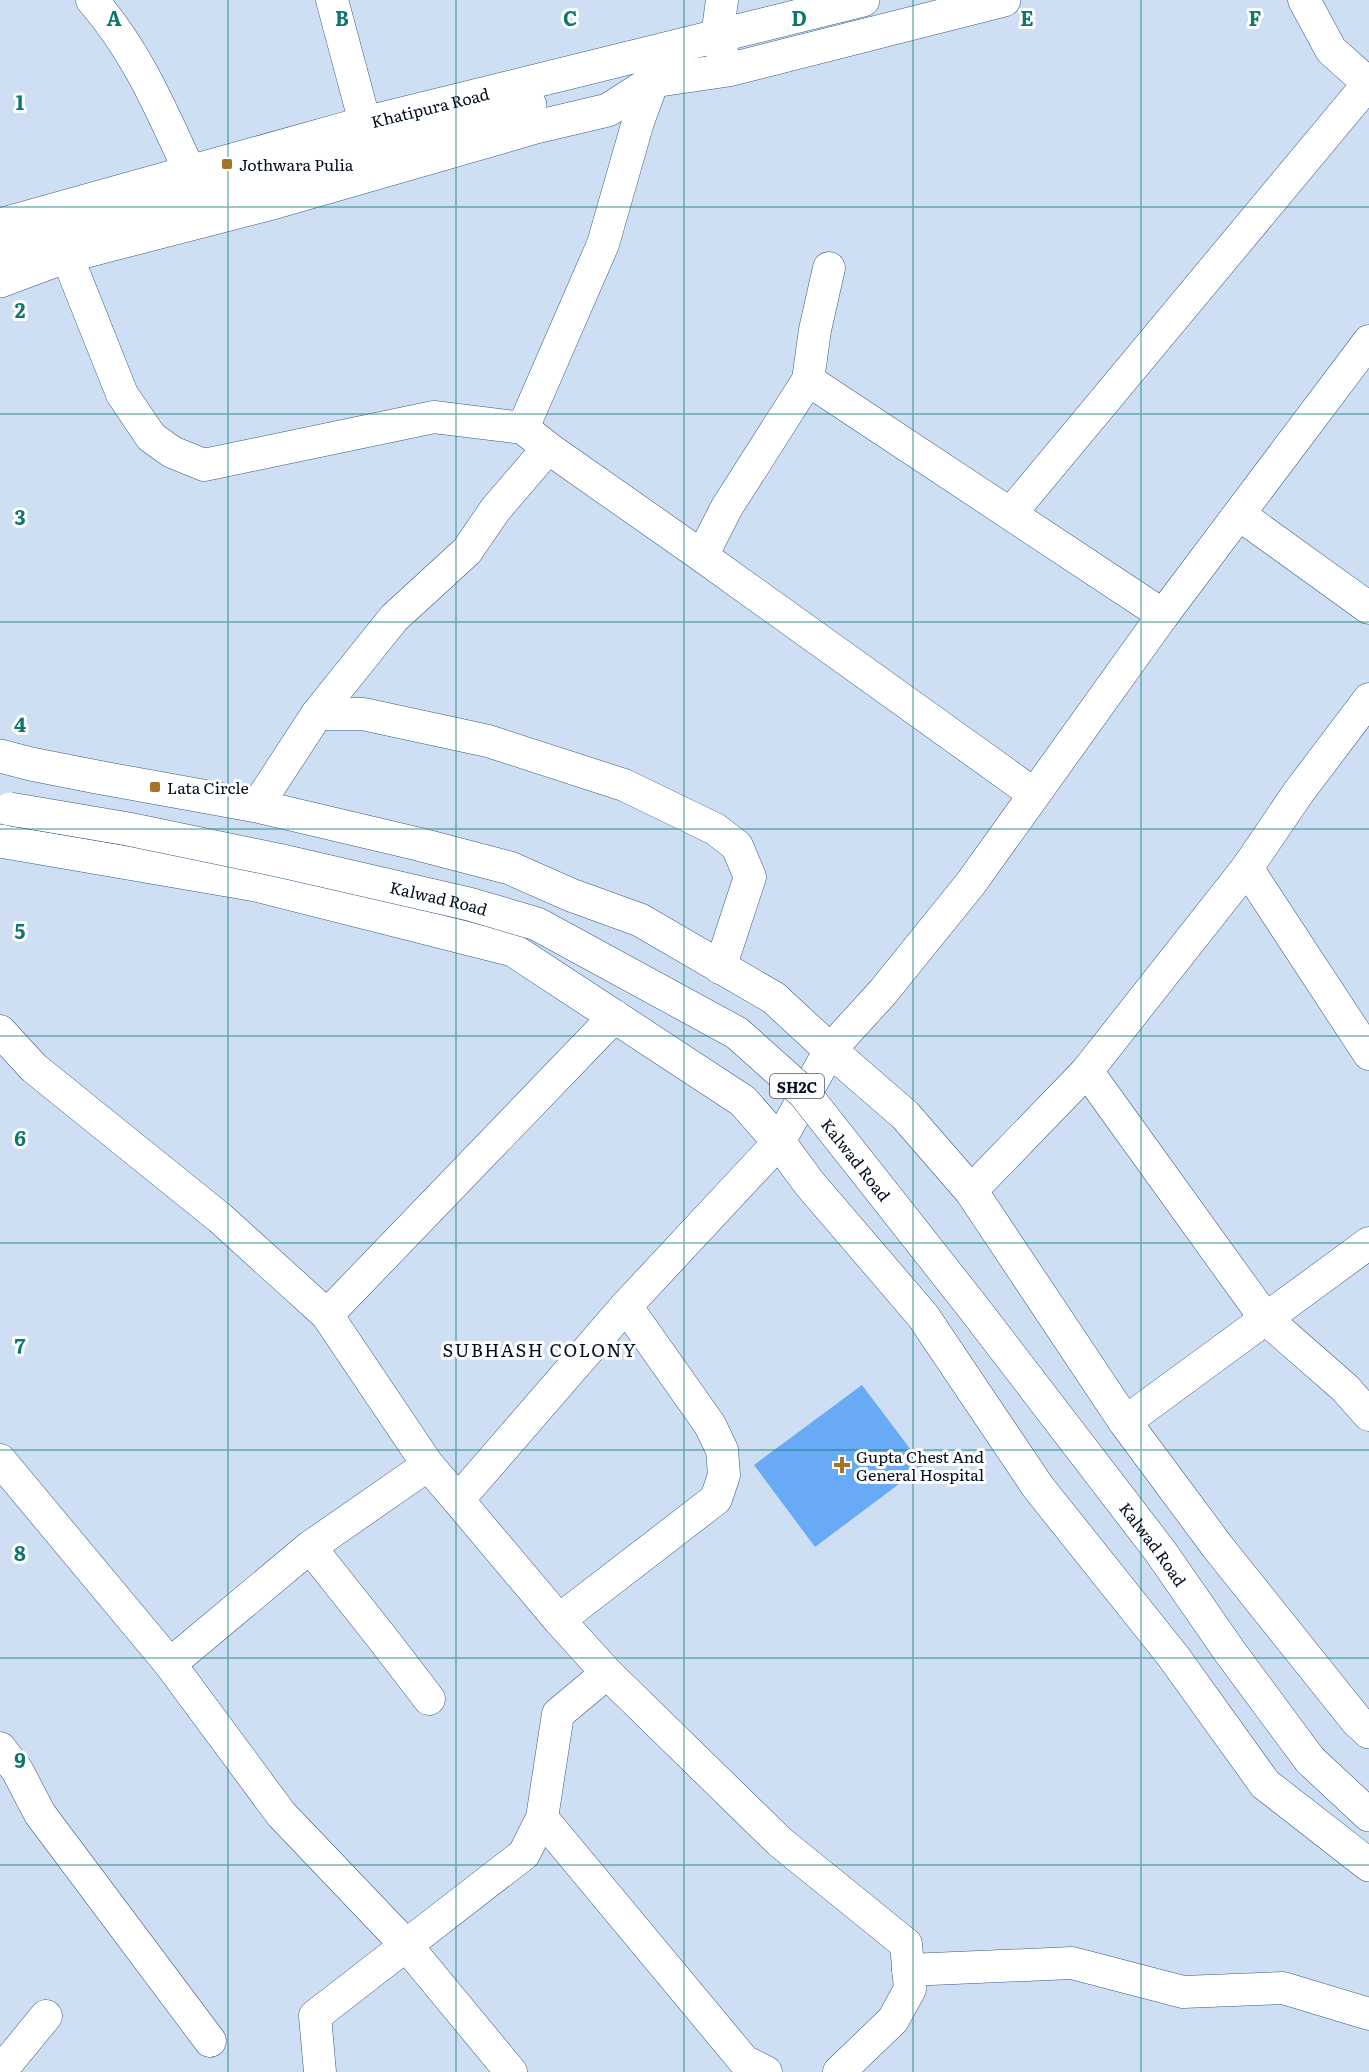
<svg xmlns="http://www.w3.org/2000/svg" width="1369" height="2072" viewBox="0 0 1369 2072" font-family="Literata,serif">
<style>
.building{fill:#69aaf7}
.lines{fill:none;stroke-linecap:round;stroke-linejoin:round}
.street-casing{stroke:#335987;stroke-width:33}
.secondary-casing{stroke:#335987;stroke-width:34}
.primary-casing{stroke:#335987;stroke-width:34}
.street{stroke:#fff;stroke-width:32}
.secondary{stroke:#fff;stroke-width:33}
.primary{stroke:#fff;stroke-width:33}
.primary-bridge-casing{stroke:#335987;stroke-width:34;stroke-linecap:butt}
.primary-bridge{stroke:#fff;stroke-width:33}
.grid{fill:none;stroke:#0f766e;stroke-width:1.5;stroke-opacity:0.55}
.poi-dot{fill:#a57429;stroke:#fefefe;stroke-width:2}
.labels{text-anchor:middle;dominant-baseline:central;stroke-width:6;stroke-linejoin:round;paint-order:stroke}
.shield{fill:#fefefe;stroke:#4e5663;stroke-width:1.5}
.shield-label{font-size:15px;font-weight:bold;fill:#020e20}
.street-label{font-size:16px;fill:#020e20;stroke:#fefefe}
.poi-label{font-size:16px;fill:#020e20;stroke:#fefefe;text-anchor:start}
.neighbourhood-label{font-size:18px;letter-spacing:1.5px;fill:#020e20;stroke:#fefefe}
.grid-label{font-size:20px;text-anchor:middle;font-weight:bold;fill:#0f766e;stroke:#fefefe;stroke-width:6;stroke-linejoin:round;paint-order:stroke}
</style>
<rect width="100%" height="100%" fill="#cedff4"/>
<!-- building -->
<path class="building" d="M 862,1385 L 923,1466 L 815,1547 L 754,1465 Z"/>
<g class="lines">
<!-- street casing -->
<g class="street-casing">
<g id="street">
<path d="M 92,0 C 138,53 161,110 190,172"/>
<path d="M 332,0 L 365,123"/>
<path d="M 722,0 L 717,37 L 728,70"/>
<path d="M 1304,0 L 1331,50 L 1369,84"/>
<path d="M 67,256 L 122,394 L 151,437 L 172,452 L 204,465 L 434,417 L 523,428 L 548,448"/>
<path d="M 808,380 L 815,330 L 829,268"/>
<path d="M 523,428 L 603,244 L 638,122 L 653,81"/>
<path d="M 1011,513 L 1368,84"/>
<path d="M 1240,515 L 1369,608"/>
<path d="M 317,714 L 363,714 L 488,741 L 624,785 L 715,829 L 737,846 L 750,877 L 720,968"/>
<path d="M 1034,794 L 702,556 L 727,507 L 808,380 L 1163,615"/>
<path d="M 257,806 L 317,714 L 394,618 L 467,551 L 495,510 L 548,448 L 702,556"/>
<path d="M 1247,868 L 1369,1054"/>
<path d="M 0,1031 L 34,1068 L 220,1218 L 327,1315 L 428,1465 L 458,1500 L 626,1306"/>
<path d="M 1087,1071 L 1265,1318 L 1345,1388 L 1369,1415"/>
<path d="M 971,1191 L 1087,1071 L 1247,868 L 1298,793 L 1369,699"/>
<path d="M 327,1315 L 615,1016"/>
<path d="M 1125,1422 L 1369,1243"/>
<path d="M 0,1460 L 170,1664 L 281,1814 L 406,1945 L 511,2072"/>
<path d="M 458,1500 L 559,1620 L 607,1673 L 780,1842 L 906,1944 L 910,1989 L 893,2020 L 839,2072"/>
<path d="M 310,1547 L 383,1639 L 429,1699"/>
<path d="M 559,1620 L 716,1499 L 724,1475 L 722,1450 L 710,1425 L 626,1306 L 779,1142 L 830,1050 L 883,992 L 971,883 L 1163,615 L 1369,341"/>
<path d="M 170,1664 L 310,1547 L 428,1465"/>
<path d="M 0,1748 L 17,1770 L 40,1814 L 210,2041"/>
<path d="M 542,1818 L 744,2061 L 766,2072"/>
<path d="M 908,1970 L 1072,1963 L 1183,1992 L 1283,1988 L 1369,2014"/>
<path d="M 0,2072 L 46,2016"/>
<path d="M 320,2072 L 315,2016 L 524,1854 L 542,1818 L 558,1714 L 607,1673"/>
</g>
</g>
<!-- secondary casing -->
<g class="secondary-casing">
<g id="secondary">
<path id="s1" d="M 0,225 L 365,123 L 863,0"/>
<path d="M 0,252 L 241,183 L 530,105"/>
<path d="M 0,281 L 67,256 L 276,202 L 536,127 L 608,110 L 653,81 L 728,70 L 1004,0"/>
<path d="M 0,841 L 256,885 L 513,950 L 743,1101 L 779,1142 L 809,1183 L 923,1316 L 1038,1487 L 1173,1656 L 1265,1784 L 1369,1865"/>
</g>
</g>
<!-- primary casing -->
<g class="primary-casing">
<g id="primary">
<path d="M 0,756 L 31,764 L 97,777 L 257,806 L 418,844 L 510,868 L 571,895 L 640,920 L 774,998 L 830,1050 L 905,1115 L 971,1191 L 1125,1422 L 1217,1546 L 1357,1721 L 1369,1732"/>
<path d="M 1310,1760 L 1369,1815"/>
</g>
</g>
<!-- street -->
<use href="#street" class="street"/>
<!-- secondary -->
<use href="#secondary" class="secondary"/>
<!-- primary -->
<use href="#primary" class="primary"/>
<!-- primary-bridge casing -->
<g class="primary-bridge-casing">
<g id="primary-bridge">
<path id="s2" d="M 10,809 L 128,829 L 282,861 L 469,904 L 537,924 L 737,1033 L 804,1093 L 972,1306 L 1160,1551 L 1230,1652 L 1310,1760"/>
</g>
</g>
<!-- primary-bridge -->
<use href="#primary-bridge" class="primary-bridge"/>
</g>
<!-- grid -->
<path class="grid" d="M 228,0 L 228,2072M 456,0 L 456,2072M 684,0 L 684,2072M 913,0 L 913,2072M 1141,0 L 1141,2072M 0,207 L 1369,207M 0,414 L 1369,414M 0,622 L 1369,622M 0,829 L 1369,829M 0,1036 L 1369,1036M 0,1243 L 1369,1243M 0,1450 L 1369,1450M 0,1658 L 1369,1658M 0,1865 L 1369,1865"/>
<!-- markers -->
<g class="poi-dot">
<rect x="221" y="158" width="12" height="12" rx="3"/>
<rect x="149" y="781" width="12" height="12" rx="3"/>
<path d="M839 1456h6v6h6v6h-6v6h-6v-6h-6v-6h6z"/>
</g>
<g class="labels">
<!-- shield labels -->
<rect class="shield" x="770" y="1074" width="54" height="24" rx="4.5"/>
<g class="shield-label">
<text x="797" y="1086">SH2C</text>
</g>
<!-- street labels -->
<g class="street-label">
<text stroke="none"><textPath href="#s1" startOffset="446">Khatipura Road</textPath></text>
<text stroke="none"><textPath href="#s2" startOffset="438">Kalwad Road</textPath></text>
<text stroke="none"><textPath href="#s2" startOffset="942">Kalwad Road</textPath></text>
<text stroke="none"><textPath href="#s2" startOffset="1428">Kalwad Road</textPath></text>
</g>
<!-- poi labels -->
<g class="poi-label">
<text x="239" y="164">Jothwara Pulia</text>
<text x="167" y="787">Lata Circle</text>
<text x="856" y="1456">Gupta Chest And<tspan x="856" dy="18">General Hospital</tspan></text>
</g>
<!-- neighbourhood labels -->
<g class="neighbourhood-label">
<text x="540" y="1349">SUBHASH COLONY</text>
</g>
</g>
<g class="grid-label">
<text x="114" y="26">A</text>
<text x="342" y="26">B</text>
<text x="570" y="26">C</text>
<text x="799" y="26">D</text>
<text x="1027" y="26">E</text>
<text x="1255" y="26">F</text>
<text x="20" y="110">1</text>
<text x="20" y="318">2</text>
<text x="20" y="525">3</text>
<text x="20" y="732">4</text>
<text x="20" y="939">5</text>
<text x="20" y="1146">6</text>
<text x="20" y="1354">7</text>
<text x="20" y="1561">8</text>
<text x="20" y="1768">9</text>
</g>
</svg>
